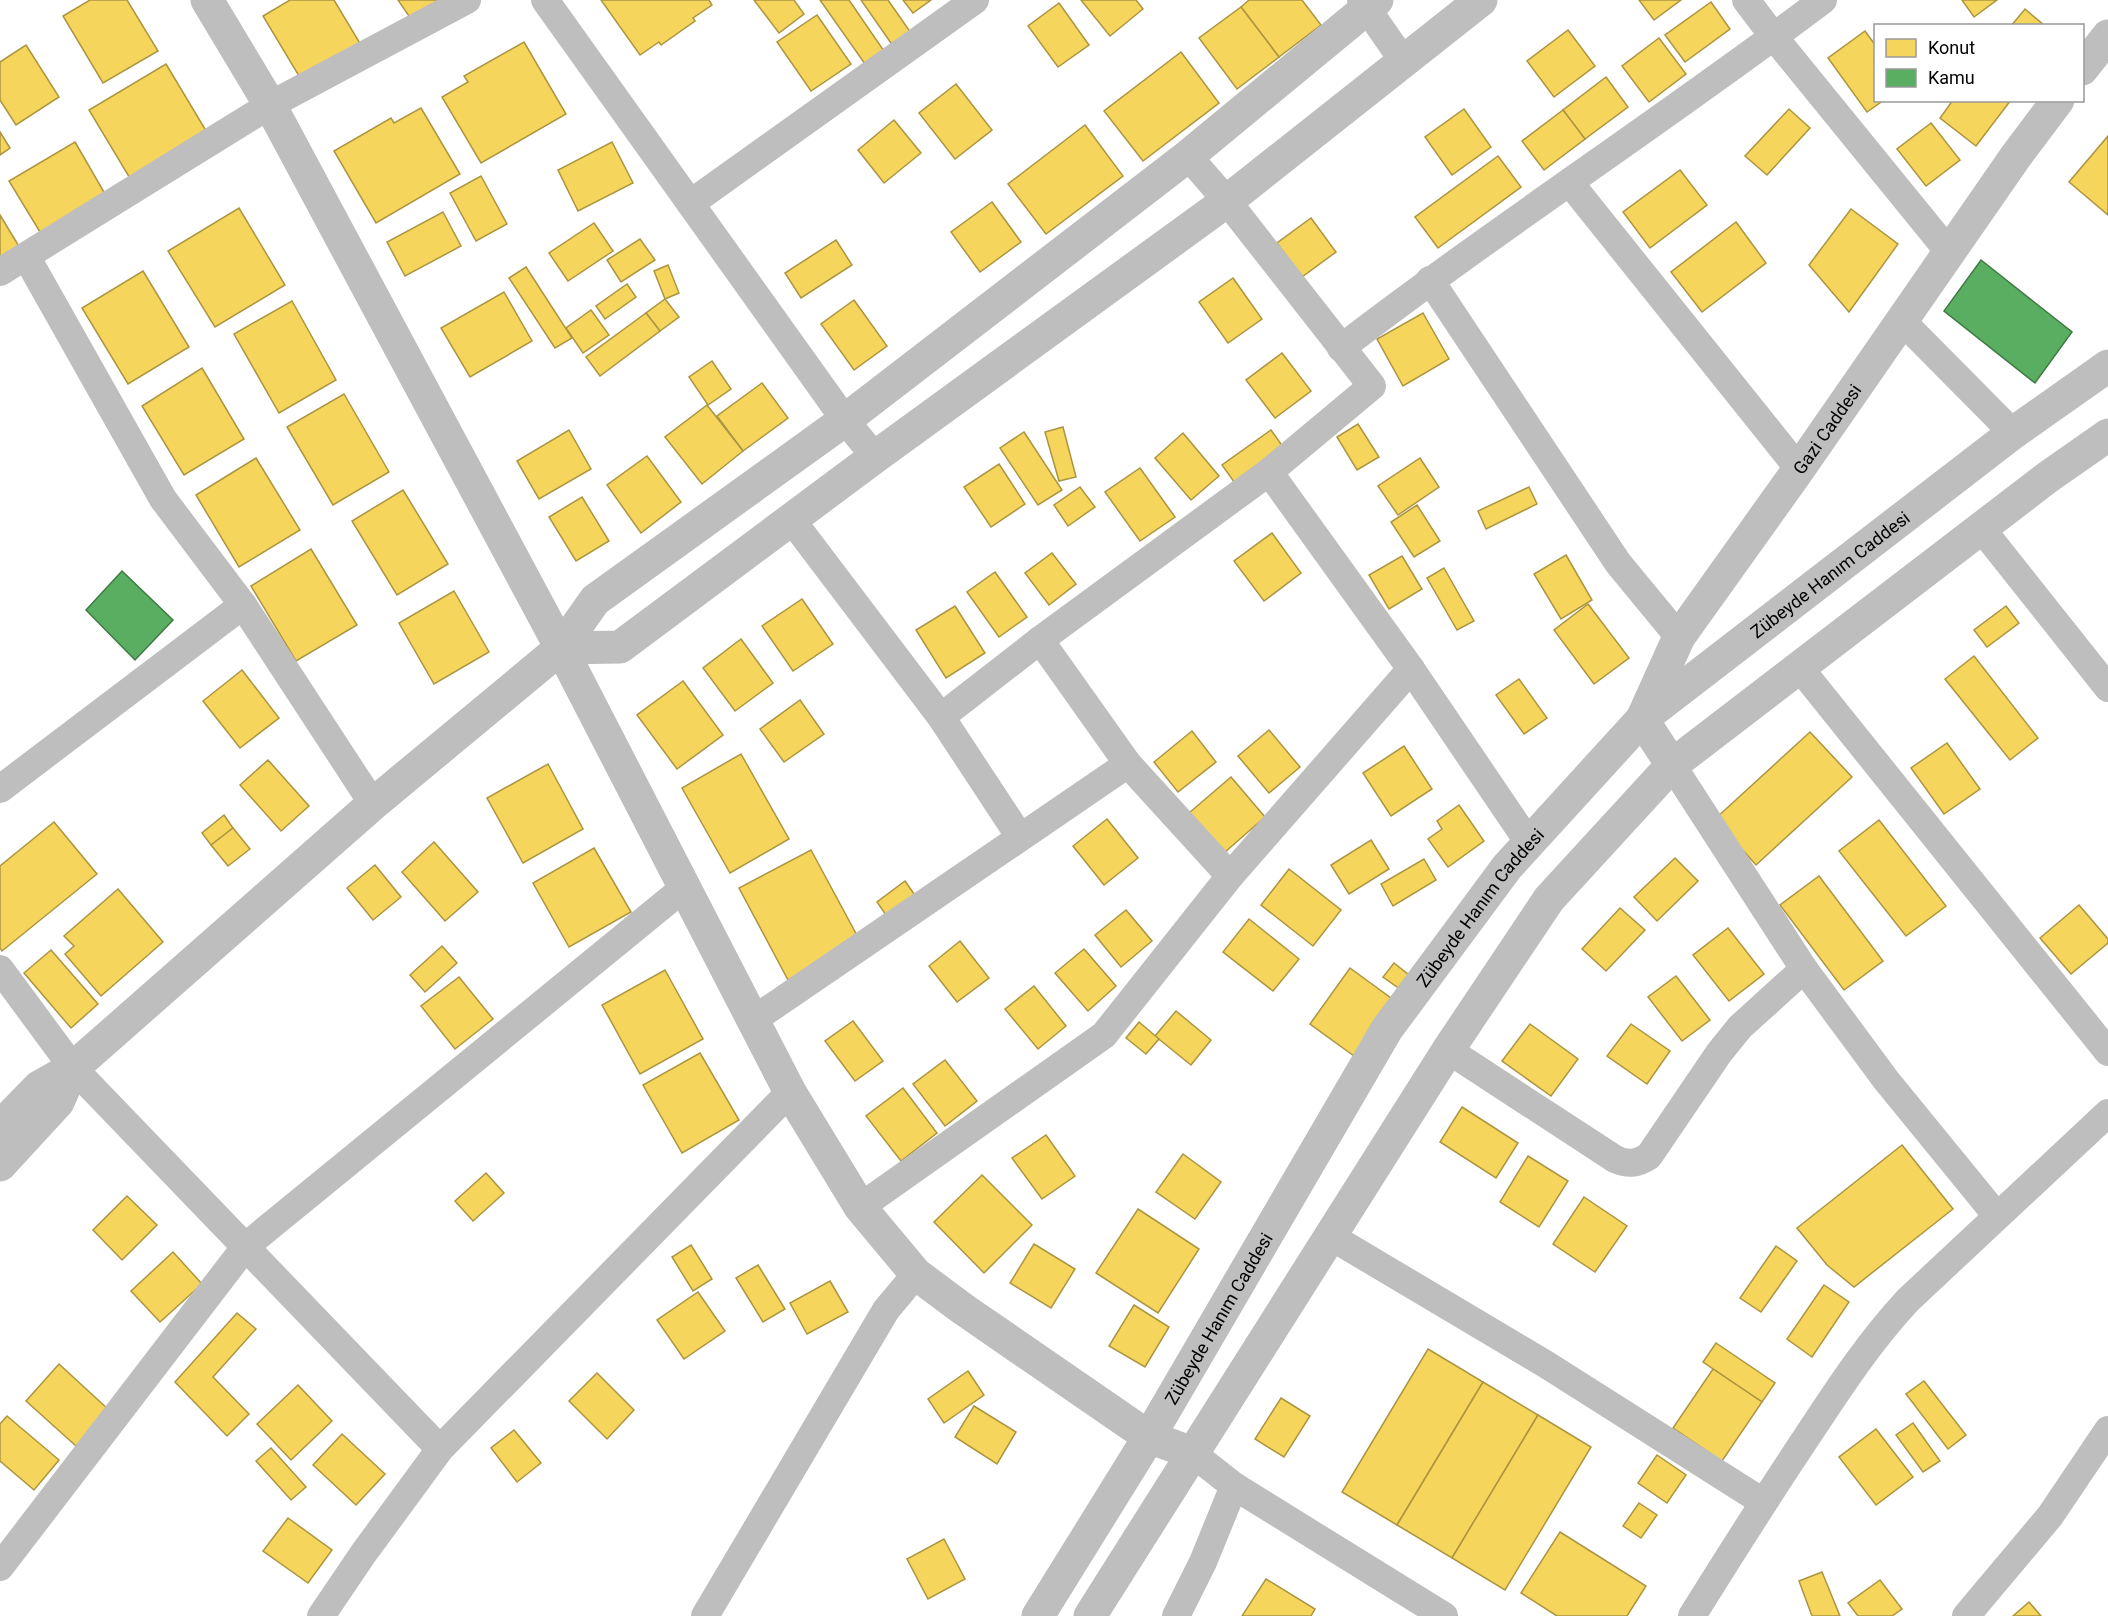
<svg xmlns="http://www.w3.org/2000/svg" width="2108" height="1616" viewBox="0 0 2108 1616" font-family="Roboto,sans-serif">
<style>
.homes{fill:#f6d55c;stroke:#ac9540;stroke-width:1.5}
.public{fill:#5aae61;stroke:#3f7a44;stroke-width:1.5}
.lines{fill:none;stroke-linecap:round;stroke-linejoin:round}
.minor{stroke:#bebebe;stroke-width:28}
.tertiary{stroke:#bebebe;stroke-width:33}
.primary{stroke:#bebebe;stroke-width:33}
.labels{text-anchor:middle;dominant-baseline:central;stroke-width:6;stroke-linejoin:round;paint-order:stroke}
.street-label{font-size:18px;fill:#000;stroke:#fff}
</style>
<rect width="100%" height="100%" fill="#fff"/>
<!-- homes -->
<g class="homes">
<path d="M 90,0 L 127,0 L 158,51 L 103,83 L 63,16 Z"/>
<path d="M 290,0 L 334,0 L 361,45 L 302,81 L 263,16 Z"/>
<path d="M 398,0 L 440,0 L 411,19 Z"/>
<path d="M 601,0 L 709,0 L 712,5 L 693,18 L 695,21 L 661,45 L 659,42 L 640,55 Z"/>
<path d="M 754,0 L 794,0 L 804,14 L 779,33 Z"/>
<path d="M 820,0 L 849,0 L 884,51 L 865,64 Z"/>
<path d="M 861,0 L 888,0 L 911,33 L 893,46 Z"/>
<path d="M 903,0 L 931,0 L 913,13 Z"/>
<path d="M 1081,0 L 1136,0 L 1143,9 L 1110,36 Z"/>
<path d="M 1249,0 L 1302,0 L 1321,25 L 1279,57 L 1241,7 Z"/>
<path d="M 1639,0 L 1681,0 L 1654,20 Z"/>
<path d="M 1962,0 L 1997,0 L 1974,17 Z"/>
<path d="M 1711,2 L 1730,29 L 1685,62 L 1665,35 Z"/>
<path d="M 1059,3 L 1089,45 L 1058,67 L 1028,26 Z"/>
<path d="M 1241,7 L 1279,57 L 1237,89 L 1199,38 Z"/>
<path d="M 2025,9 L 2045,26 L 2011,26 Z"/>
<path d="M 817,15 L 851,64 L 811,91 L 777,42 Z"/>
<path d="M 1568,30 L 1595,66 L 1554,97 L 1527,61 Z"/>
<path d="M 1865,31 L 1876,46 L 1876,100 L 1884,100 L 1867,112 L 1828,58 Z"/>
<path d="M 1659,38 L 1686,74 L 1649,102 L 1622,66 Z"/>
<path d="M 524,42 L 566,114 L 481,163 L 442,97 L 468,82 L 464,76 Z"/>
<path d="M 26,45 L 59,97 L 16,125 L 0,100 L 0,62 Z"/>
<path d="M 1181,52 L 1219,103 L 1143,161 L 1104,111 Z"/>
<path d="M 166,64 L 208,134 L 131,180 L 89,110 Z"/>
<path d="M 1606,77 L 1628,107 L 1585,139 L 1563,110 Z"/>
<path d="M 956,84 L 992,130 L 955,159 L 919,113 Z"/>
<path d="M 1953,100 L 2011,100 L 1976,146 L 1940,118 Z"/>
<path d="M 421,108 L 460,174 L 376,223 L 334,151 L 391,118 L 394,123 Z"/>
<path d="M 1464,109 L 1491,147 L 1452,175 L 1425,137 Z"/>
<path d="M 1789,109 L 1810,128 L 1767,175 L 1745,156 Z"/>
<path d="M 1563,110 L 1585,139 L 1544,170 L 1522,141 Z"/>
<path d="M 894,120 L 921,153 L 884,183 L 858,150 Z"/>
<path d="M 1931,123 L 1960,160 L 1926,186 L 1897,149 Z"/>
<path d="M 1085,125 L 1123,176 L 1046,234 L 1008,184 Z"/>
<path d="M 0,132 L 10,148 L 0,155 Z"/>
<path d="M 2108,136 L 2108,215 L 2069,182 Z"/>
<path d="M 75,142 L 108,199 L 43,237 L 9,181 Z"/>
<path d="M 612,142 L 633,183 L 578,211 L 558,170 Z"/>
<path d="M 1498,156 L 1521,187 L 1438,248 L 1415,217 Z"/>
<path d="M 1680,170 L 1707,205 L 1650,248 L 1623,212 Z"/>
<path d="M 481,176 L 507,224 L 476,241 L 450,193 Z"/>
<path d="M 992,202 L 1021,242 L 980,272 L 951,232 Z"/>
<path d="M 239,208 L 285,285 L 215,327 L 168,251 Z"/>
<path d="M 1851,209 L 1898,244 L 1849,312 L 1809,265 Z"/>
<path d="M 443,212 L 461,246 L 405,276 L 387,242 Z"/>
<path d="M 0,215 L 20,248 L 0,260 Z"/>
<path d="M 1311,218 L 1336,252 L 1302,277 L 1277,243 Z"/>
<path d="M 1736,222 L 1766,263 L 1702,312 L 1671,272 Z"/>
<path d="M 594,223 L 613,251 L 568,281 L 549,253 Z"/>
<path d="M 640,239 L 655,260 L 621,282 L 607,260 Z"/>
<path d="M 836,240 L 852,265 L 801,298 L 785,273 Z"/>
<path d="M 668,265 L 679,293 L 665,299 L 654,271 Z"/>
<path d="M 526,267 L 572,338 L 555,348 L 509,278 Z"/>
<path d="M 143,271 L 189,347 L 128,384 L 82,308 Z"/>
<path d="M 1233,278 L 1262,319 L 1228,343 L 1199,302 Z"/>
<path d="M 627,284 L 636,297 L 605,319 L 596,306 Z"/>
<path d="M 504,292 L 532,341 L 470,377 L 441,328 Z"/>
<path d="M 665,299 L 679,317 L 660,331 L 646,313 Z"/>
<path d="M 854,300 L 887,346 L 854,370 L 821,324 Z"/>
<path d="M 292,301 L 336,380 L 279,413 L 234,334 Z"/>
<path d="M 591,310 L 609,335 L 583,353 L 566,328 Z"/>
<path d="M 646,313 L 660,331 L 600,376 L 586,357 Z"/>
<path d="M 1423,313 L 1449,359 L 1403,386 L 1377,339 Z"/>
<path d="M 1282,353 L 1311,391 L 1275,418 L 1246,380 Z"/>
<path d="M 712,361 L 731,389 L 708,405 L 689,377 Z"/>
<path d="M 202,368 L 244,439 L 184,475 L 142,406 Z"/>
<path d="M 762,383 L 788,418 L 743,451 L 717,416 Z"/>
<path d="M 344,394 L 389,472 L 333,505 L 287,427 Z"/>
<path d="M 707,405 L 743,451 L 702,484 L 665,437 Z"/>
<path d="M 1358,424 L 1379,457 L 1357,470 L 1337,437 Z"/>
<path d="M 1063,427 L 1076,477 L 1059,481 L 1045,432 Z"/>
<path d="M 569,430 L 591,469 L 539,499 L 517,461 Z"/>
<path d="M 1271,430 L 1286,451 L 1237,486 L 1222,465 Z"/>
<path d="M 1024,432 L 1062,490 L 1038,505 L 1000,448 Z"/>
<path d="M 1183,433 L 1219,476 L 1191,500 L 1155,458 Z"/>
<path d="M 647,456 L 681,502 L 641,533 L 607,485 Z"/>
<path d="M 256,458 L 300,530 L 239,567 L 196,495 Z"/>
<path d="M 1420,458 L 1439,487 L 1398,515 L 1378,486 Z"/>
<path d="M 999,464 L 1025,504 L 991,527 L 964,487 Z"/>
<path d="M 1140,468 L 1175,517 L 1140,541 L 1105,492 Z"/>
<path d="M 1080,487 L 1095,507 L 1068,526 L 1054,505 Z"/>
<path d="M 1529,487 L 1537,504 L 1486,529 L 1478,511 Z"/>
<path d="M 403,490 L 448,564 L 397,595 L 352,521 Z"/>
<path d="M 582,497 L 609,541 L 576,561 L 549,517 Z"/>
<path d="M 1417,505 L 1440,541 L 1414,557 L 1391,522 Z"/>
<path d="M 1272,533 L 1301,573 L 1264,601 L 1234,561 Z"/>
<path d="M 311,549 L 357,625 L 296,661 L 251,586 Z"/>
<path d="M 1052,553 L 1076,584 L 1049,605 L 1025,573 Z"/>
<path d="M 1566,555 L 1592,600 L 1561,619 L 1534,574 Z"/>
<path d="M 1402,556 L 1422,589 L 1389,609 L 1369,575 Z"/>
<path d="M 1444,568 L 1474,621 L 1457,630 L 1427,578 Z"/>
<path d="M 995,572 L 1027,617 L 999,637 L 967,592 Z"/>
<path d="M 454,591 L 489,652 L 434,684 L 399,623 Z"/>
<path d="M 802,599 L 833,644 L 793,671 L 762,626 Z"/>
<path d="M 1588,604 L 1629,658 L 1594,684 L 1554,630 Z"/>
<path d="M 955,606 L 985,653 L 946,678 L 916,630 Z"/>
<path d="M 2006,606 L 2019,623 L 1987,647 L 1974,630 Z"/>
<path d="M 741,639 L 773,683 L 735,711 L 703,668 Z"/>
<path d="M 1974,656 L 2038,738 L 2010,760 L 1945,679 Z"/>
<path d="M 242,670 L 279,718 L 240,748 L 203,701 Z"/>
<path d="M 1519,679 L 1547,718 L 1524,734 L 1496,695 Z"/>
<path d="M 683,681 L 723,735 L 677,769 L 637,715 Z"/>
<path d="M 800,700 L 824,734 L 784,762 L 760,729 Z"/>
<path d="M 1269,730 L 1300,767 L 1269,793 L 1238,756 Z"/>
<path d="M 1192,731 L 1216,762 L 1178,792 L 1154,762 Z"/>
<path d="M 1810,732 L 1852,777 L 1756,865 L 1715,819 Z"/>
<path d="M 1947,743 L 1980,789 L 1944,814 L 1911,768 Z"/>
<path d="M 1404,746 L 1432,789 L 1391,816 L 1363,773 Z"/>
<path d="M 741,754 L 789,839 L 730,873 L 682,788 Z"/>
<path d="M 268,760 L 309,806 L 281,831 L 240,785 Z"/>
<path d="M 548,764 L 583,829 L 523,863 L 487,798 Z"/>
<path d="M 1231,777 L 1265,817 L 1224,853 L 1189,813 Z"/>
<path d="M 1459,805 L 1484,841 L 1448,867 L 1428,839 L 1442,829 L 1437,821 Z"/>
<path d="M 224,815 L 233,828 L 211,845 L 202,833 Z"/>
<path d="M 1107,819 L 1138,858 L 1104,885 L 1073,846 Z"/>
<path d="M 1879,820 L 1946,906 L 1906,936 L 1839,851 Z"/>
<path d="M 54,822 L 97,874 L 2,951 L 0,948 L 0,866 Z"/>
<path d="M 233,828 L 250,849 L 228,866 L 211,845 Z"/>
<path d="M 1371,840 L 1389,869 L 1349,894 L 1331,865 Z"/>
<path d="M 434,842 L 478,892 L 445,921 L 402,872 Z"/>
<path d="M 594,848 L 631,912 L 569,947 L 533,883 Z"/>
<path d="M 811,850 L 860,941 L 788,980 L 739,888 Z"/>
<path d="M 1675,858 L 1698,881 L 1657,921 L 1634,897 Z"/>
<path d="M 1424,859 L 1436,880 L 1393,906 L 1381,884 Z"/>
<path d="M 375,865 L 401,897 L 373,920 L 347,888 Z"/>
<path d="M 1289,869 L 1341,910 L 1313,946 L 1261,905 Z"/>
<path d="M 1819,876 L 1883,961 L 1844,990 L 1780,905 Z"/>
<path d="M 905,881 L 917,898 L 888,918 L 877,902 Z"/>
<path d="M 118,889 L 163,942 L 101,996 L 65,954 L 74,946 L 64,936 Z"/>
<path d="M 2079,905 L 2108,939 L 2108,943 L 2071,974 L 2040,938 Z"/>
<path d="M 1620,908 L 1645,930 L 1606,971 L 1582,949 Z"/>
<path d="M 1126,910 L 1152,941 L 1121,967 L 1095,935 Z"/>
<path d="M 1249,919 L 1299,959 L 1273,991 L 1223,952 Z"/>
<path d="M 1728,928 L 1764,974 L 1729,1001 L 1693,955 Z"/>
<path d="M 960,941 L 989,978 L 957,1002 L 929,966 Z"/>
<path d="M 442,946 L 457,963 L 425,992 L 410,975 Z"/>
<path d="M 1084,949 L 1116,986 L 1088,1011 L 1055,973 Z"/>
<path d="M 51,950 L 98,1004 L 71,1028 L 24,973 Z"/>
<path d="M 1394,963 L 1414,979 L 1404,992 L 1383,977 Z"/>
<path d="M 1350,968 L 1395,1001 L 1354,1056 L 1310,1024 Z"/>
<path d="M 665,970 L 703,1039 L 640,1074 L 602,1005 Z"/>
<path d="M 1676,976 L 1710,1020 L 1682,1041 L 1648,997 Z"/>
<path d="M 459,977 L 493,1019 L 455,1049 L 421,1006 Z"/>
<path d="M 1034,986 L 1066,1026 L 1038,1049 L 1005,1009 Z"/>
<path d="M 1176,1011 L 1211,1040 L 1191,1065 L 1155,1036 Z"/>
<path d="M 853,1021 L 883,1061 L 855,1081 L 825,1041 Z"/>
<path d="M 1139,1022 L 1159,1039 L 1146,1054 L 1126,1038 Z"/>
<path d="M 1530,1024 L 1578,1059 L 1551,1096 L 1502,1061 Z"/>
<path d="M 1631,1024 L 1670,1051 L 1647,1084 L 1607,1056 Z"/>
<path d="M 700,1053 L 739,1120 L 682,1153 L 643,1085 Z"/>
<path d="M 945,1060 L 977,1101 L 945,1126 L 913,1084 Z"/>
<path d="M 903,1088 L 937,1133 L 901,1161 L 866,1116 Z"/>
<path d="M 1462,1107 L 1518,1143 L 1496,1178 L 1440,1142 Z"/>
<path d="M 1046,1135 L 1075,1176 L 1042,1199 L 1012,1158 Z"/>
<path d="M 1902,1145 L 1953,1209 L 1854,1287 L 1827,1265 L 1797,1228 Z"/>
<path d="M 1183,1154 L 1221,1182 L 1195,1219 L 1156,1192 Z"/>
<path d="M 1528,1156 L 1568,1181 L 1539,1227 L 1500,1202 Z"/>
<path d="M 486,1173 L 504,1193 L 473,1221 L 455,1201 Z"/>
<path d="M 982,1175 L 1032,1225 L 984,1273 L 934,1222 Z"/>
<path d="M 127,1196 L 157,1225 L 122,1260 L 93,1230 Z"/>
<path d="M 1584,1197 L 1627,1226 L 1595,1272 L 1553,1244 Z"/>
<path d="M 1138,1209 L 1199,1249 L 1158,1313 L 1096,1273 Z"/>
<path d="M 1034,1244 L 1075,1269 L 1051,1308 L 1010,1283 Z"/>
<path d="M 691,1245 L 712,1279 L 693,1291 L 672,1257 Z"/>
<path d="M 1776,1246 L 1797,1261 L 1761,1312 L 1740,1298 Z"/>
<path d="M 173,1252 L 202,1284 L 160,1322 L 131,1291 Z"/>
<path d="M 758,1265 L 785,1309 L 763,1322 L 736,1278 Z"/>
<path d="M 830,1281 L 848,1312 L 807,1334 L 790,1303 Z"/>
<path d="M 1824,1285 L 1849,1302 L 1812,1357 L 1787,1339 Z"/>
<path d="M 698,1292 L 725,1331 L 684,1359 L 657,1320 Z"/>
<path d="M 1134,1305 L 1169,1327 L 1145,1367 L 1109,1346 Z"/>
<path d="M 237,1313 L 256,1329 L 213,1377 L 249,1414 L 227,1436 L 175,1382 Z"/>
<path d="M 1716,1343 L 1775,1383 L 1762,1402 L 1703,1362 Z"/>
<path d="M 1428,1349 L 1483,1382 L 1397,1525 L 1342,1492 Z"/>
<path d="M 59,1364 L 109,1410 L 76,1446 L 26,1401 Z"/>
<path d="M 1713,1369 L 1762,1402 L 1722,1461 L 1673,1428 Z"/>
<path d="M 968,1371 L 984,1395 L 944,1423 L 928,1399 Z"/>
<path d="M 597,1373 L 634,1410 L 607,1439 L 569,1401 Z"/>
<path d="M 1924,1381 L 1966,1435 L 1948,1449 L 1906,1394 Z"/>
<path d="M 1483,1382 L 1538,1415 L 1452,1558 L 1397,1525 Z"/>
<path d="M 298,1385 L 332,1421 L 291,1460 L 257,1424 Z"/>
<path d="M 1281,1398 L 1310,1416 L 1284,1457 L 1255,1439 Z"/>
<path d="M 974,1406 L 1016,1432 L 997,1464 L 955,1437 Z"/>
<path d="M 1538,1415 L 1591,1447 L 1505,1590 L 1452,1558 Z"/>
<path d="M 7,1416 L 59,1460 L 34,1490 L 0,1461 L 0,1424 Z"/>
<path d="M 1913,1423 L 1940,1461 L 1923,1472 L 1896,1435 Z"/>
<path d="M 1876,1429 L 1913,1477 L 1876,1505 L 1839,1457 Z"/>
<path d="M 514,1430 L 541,1463 L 517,1482 L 491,1448 Z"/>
<path d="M 342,1434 L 385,1474 L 356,1505 L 313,1465 Z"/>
<path d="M 271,1448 L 306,1487 L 291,1500 L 256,1461 Z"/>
<path d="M 1657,1455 L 1686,1475 L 1667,1503 L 1638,1483 Z"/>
<path d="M 1639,1503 L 1657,1515 L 1641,1538 L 1623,1526 Z"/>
<path d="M 288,1518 L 332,1550 L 308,1583 L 263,1551 Z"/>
<path d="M 1560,1532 L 1646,1586 L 1627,1616 L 1557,1616 L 1521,1593 Z"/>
<path d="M 944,1539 L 965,1579 L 928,1599 L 907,1559 Z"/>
<path d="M 1822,1572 L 1840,1616 L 1812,1616 L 1799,1581 Z"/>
<path d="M 1266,1579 L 1315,1609 L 1311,1616 L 1242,1616 Z"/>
<path d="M 1880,1580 L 1902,1609 L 1892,1616 L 1858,1616 L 1848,1603 Z"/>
<path d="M 2029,1602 L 2041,1616 L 2013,1616 Z"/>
</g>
<!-- public -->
<g class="public">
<path d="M 1981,260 L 2072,332 L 2035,383 L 1944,311 Z"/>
<path d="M 122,571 L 173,620 L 135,660 L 86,610 Z"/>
</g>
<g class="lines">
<!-- minor -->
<g class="minor">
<path d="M 545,0 L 845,420 L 875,457"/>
<path d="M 1361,0 L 1404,62"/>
<path d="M 1746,0 L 1774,37 L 1949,252"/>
<path d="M 1570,183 L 1799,469"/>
<path d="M 691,203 L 975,0"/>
<path d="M 26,256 L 163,499 L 243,605 L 373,804"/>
<path d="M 0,272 L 270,105 L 467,0"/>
<path d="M 1430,280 L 1618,563 L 1679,637"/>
<path d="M 1901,320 L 2013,433"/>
<path d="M 1341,348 C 1499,227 1665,119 1823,0"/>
<path d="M 1269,472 L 1411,669 L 1529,843"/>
<path d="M 791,519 L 941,717 L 1020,837"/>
<path d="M 1981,528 L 2108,688"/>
<path d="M 1040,640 L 1128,764 L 1230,876"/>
<path d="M 1799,667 L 2108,1052"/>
<path d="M 941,717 L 1040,640 L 1269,472 L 1372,386 L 1227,201 L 1188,156"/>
<path d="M 1672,765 L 1804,969 L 1886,1080 L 1997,1216"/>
<path d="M 0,789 L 243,605"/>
<path d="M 0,969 L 73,1068 L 440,1449"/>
<path d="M 753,1020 L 1128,764"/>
<path d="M 1448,1050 L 1615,1159 C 1628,1165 1637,1164 1649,1156 L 1719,1053 L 1740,1027 L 1804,969"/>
<path d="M 860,1207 L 1104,1035 L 1230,876 L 1411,669"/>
<path d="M 1330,1236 L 1547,1365 L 1763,1502"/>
<path d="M 1192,1453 L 1234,1486 L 1444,1616"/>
<path d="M 0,1567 L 246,1246 L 685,887"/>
<path d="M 321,1616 L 363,1554 L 440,1449 L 790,1092"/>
<path d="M 705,1616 L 886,1310 L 916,1274"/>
<path d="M 1176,1616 L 1203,1562 L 1234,1486"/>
<path d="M 1692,1616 C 1730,1555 1768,1495 1808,1435 C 1839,1388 1869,1342 1908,1300 L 2108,1113"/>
<path d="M 1966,1616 L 2050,1516 L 2108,1430"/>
</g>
<!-- tertiary -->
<g class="tertiary">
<path d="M 207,0 L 270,105 L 561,648 L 790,1092 L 860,1207 L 916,1274 L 963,1309 L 1149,1437 L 1192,1453"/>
<path d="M 1377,0 L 1188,156 L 845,420 L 595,600 L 561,648 L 620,647 L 875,457 L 1227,201 L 1481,0"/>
<path d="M 2082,69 L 2108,36"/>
<path id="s1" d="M 1672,765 L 1642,719 L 1679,637 L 1799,469 L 2016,156 L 2058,100"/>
<path d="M 0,1127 L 39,1087 L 73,1068 L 373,804 L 561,648"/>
<path d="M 0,1165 L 58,1102 L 73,1068"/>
</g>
<!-- primary -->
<g class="primary">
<path id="s2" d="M 1038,1616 L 1149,1437 L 1387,1029 L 1507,867 L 1642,719 L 2013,433 L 2108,366"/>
<path d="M 1090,1616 L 1448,1050 L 1549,899 L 1672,765 L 2048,477 L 2108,435"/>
</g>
</g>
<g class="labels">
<!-- street labels -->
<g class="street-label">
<text stroke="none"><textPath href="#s1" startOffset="400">Gazi Caddesi</textPath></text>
<text stroke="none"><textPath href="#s2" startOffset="1322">Zübeyde Hanım Caddesi</textPath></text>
<text stroke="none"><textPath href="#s2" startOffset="836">Zübeyde Hanım Caddesi</textPath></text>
<text stroke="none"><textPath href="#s2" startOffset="348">Zübeyde Hanım Caddesi</textPath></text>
</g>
</g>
<!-- legend -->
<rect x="1874" y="24" width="210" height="78" fill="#ffffff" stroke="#999999" stroke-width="1.5"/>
<rect x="1886" y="39" width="30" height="18" fill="#f6d55c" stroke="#999999" stroke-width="1.5"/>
<text x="1928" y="54" font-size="18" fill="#000000">Konut</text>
<rect x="1886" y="69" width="30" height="18" fill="#5aae61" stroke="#999999" stroke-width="1.5"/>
<text x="1928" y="84" font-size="18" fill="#000000">Kamu</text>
</svg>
